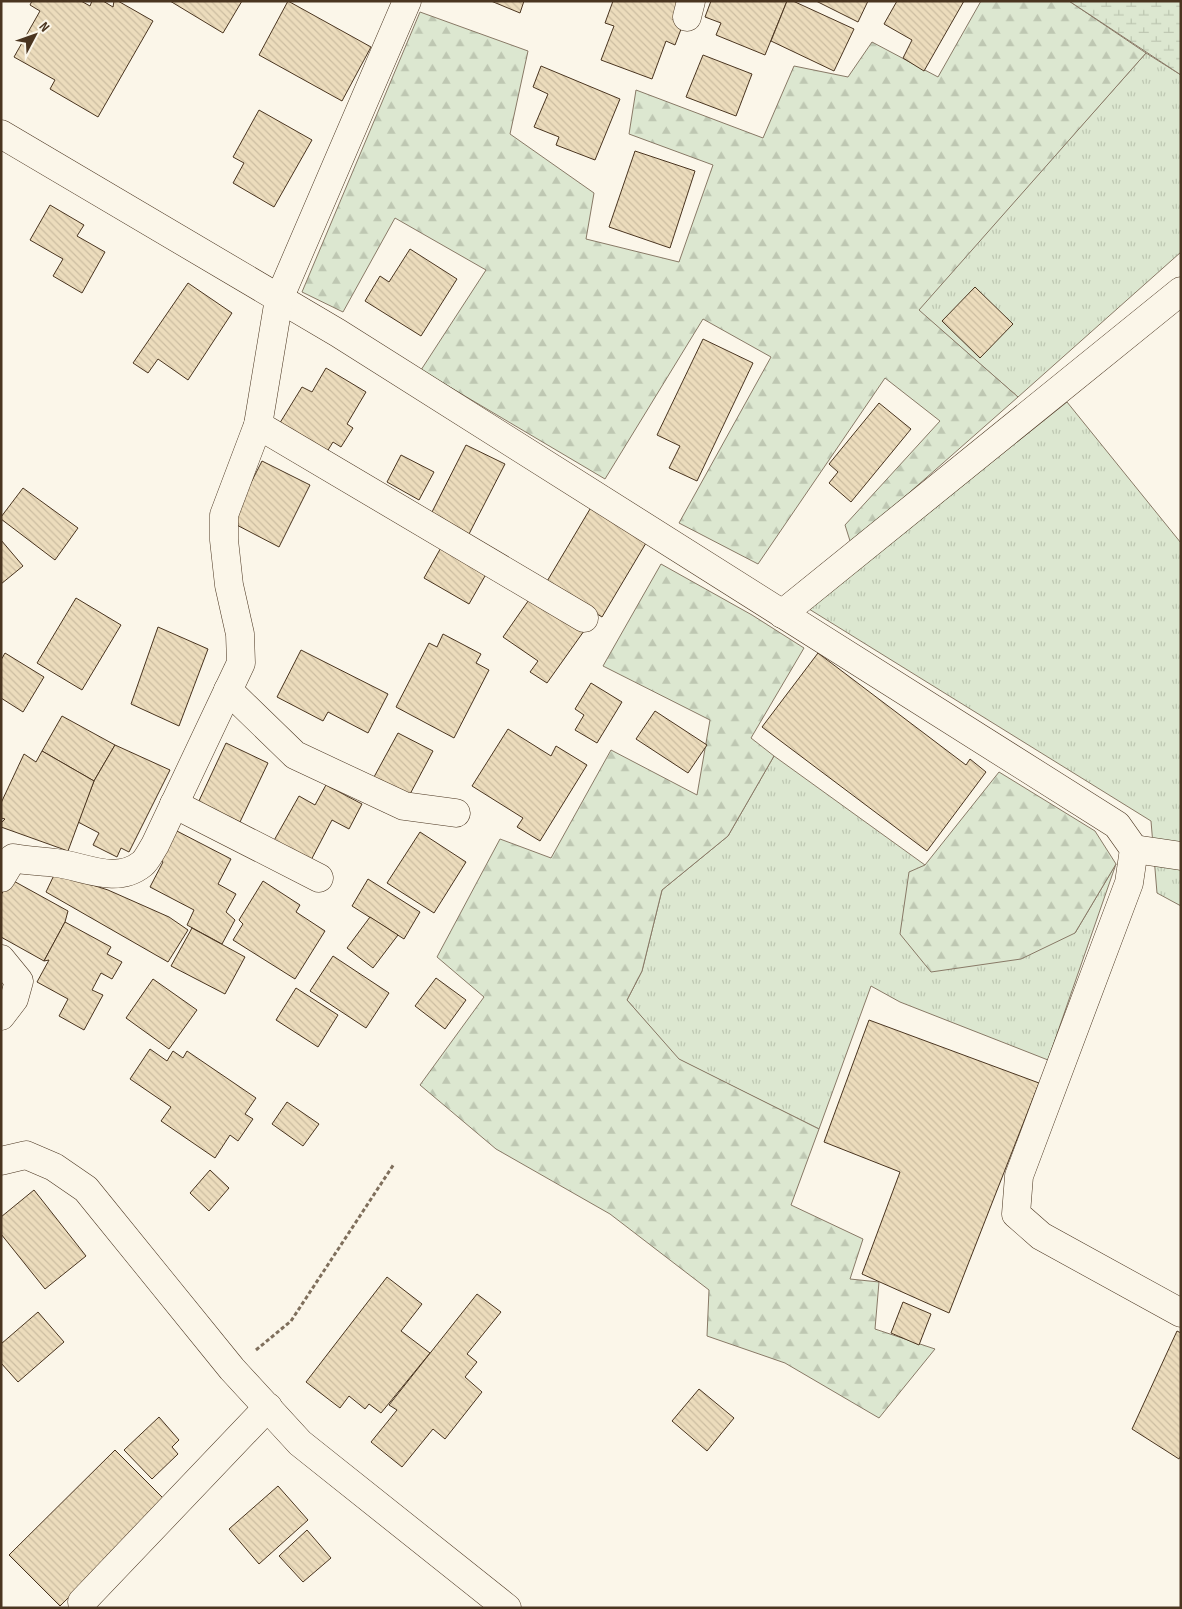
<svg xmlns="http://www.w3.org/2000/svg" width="1182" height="1609" viewBox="0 0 1182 1609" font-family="'Sofia Sans Condensed',sans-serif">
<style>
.grass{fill:url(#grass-tufts);stroke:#887966}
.forest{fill:url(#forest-firs);stroke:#887966}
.wetland{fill:url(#wetland-marsh);stroke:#887966}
.building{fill:url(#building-back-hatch);stroke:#4a3520}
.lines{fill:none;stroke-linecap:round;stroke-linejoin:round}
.minor-casing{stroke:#4a3520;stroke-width:29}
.path{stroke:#7f6f5c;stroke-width:3;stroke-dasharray:4 2.5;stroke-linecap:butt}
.minor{stroke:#fbf6e9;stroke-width:28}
</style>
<defs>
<pattern id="grass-tufts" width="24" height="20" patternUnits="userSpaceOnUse" patternTransform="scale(1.25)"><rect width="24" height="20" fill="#dce7d0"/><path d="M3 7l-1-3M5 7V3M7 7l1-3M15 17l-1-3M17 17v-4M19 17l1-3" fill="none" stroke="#bec7b2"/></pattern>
<pattern id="forest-firs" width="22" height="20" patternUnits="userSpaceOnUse" patternTransform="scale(1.25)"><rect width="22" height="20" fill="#dce7d0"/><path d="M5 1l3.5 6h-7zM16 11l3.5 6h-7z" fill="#bec7b2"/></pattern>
<pattern id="wetland-marsh" width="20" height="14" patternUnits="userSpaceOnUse" patternTransform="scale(1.25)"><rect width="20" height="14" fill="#dce7d0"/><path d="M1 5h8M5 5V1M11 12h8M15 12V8" fill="none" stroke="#bec7b2"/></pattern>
<pattern id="building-back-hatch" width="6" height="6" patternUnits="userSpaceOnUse" patternTransform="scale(1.25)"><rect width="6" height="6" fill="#ecdcbc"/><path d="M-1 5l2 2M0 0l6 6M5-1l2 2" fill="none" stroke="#ccbda1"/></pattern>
</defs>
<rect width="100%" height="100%" fill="#fbf6e9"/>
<!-- grass -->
<g class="grass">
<path d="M 1146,53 L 1181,75 L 1181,252 L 1018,397 L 918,310 Z"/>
<path d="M 1067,402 L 1181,543 L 1181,906 L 1157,893 L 1151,821 L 809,609 Z"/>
<path d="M 774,756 L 925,865 L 1075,933 L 1116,864 L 1048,1060 L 900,1002 L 871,986 L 819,1129 L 678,1059 L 627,1000 L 642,971 L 662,890 L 728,836 Z"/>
</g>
<!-- forest -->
<g class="forest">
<path d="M 981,1 L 1069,1 L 1146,53 L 919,310 L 1018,397 L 851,544 L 845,525 L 940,421 L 885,378 L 758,564 L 679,523 L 771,357 L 703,319 L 605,479 L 421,370 L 486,270 L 395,218 L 343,312 L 302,292 L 420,12 L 528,51 L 510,134 L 594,193 L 586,239 L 679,262 L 713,165 L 629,134 L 636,90 L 763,138 L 794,66 L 848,77 L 872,42 L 938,77 Z"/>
<path d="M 661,564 L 752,615 L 804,648 L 751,738 L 774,756 L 728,836 L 662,890 L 642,971 L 627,1000 L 679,1059 L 819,1129 L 791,1205 L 863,1239 L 850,1279 L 879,1282 L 875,1329 L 935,1349 L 879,1418 L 785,1363 L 707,1336 L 709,1290 L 610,1214 L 496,1149 L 420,1085 L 484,997 L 437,957 L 500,839 L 551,858 L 611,750 L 697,795 L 710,720 L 603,666 Z"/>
<path d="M 999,772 L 1095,831 L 1116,864 L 1075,933 L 1021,959 L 931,972 L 900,934 L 909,872 L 925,865 Z"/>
</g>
<!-- wetland -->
<path class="wetland" d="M 1069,1 L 1181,1 L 1181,75 Z"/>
<!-- building -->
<g class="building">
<path d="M 32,1 L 81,1 L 90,6 L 92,1 L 103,1 L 113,7 L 114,1 L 118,1 L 153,21 L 98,117 L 50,89 L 55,80 L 14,57 L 40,11 L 30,5 Z"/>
<path d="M 170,1 L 242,1 L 223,33 Z"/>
<path d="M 288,1 L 371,47 L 342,101 L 259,55 Z"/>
<path d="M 491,1 L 524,1 L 520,13 Z"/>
<path d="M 613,1 L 673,1 L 679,3 L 673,20 L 683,24 L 675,45 L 666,41 L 652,79 L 601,60 L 614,26 L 605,23 Z"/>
<path d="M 711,1 L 787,1 L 765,55 L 716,35 L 721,23 L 705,17 Z"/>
<path d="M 787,1 L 793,1 L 854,29 L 834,71 L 771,41 Z"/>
<path d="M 816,1 L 868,1 L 858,22 Z"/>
<path d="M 897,1 L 964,1 L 924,71 L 903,58 L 912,40 L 884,24 Z"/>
<path d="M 703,55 L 752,74 L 736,116 L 686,97 Z"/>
<path d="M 541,66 L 620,99 L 595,160 L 556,145 L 559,137 L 534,127 L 548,94 L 533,87 Z"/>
<path d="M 259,110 L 312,140 L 274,207 L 233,183 L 244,163 L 233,157 Z"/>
<path d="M 635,151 L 695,171 L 670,248 L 609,227 Z"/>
<path d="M 50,205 L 84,225 L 77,236 L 105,252 L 82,293 L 53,276 L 63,259 L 30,240 Z"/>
<path d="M 410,249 L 457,279 L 421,336 L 365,301 L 380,276 L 389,282 Z"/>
<path d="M 188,283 L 232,313 L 188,380 L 158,359 L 148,373 L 133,363 Z"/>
<path d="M 975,287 L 1013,324 L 980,358 L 942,321 Z"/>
<path d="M 703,339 L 753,363 L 697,481 L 669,468 L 680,446 L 657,435 Z"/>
<path d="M 326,368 L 366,392 L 347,424 L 353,428 L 341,447 L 333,442 L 325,455 L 278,426 L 302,387 L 312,392 Z"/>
<path d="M 879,403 L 911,429 L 851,502 L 829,483 L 838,472 L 829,464 Z"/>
<path d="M 466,445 L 505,464 L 469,534 L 431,514 Z"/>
<path d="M 401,455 L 434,472 L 419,500 L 387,482 Z"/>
<path d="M 262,461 L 310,485 L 279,547 L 231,522 Z"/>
<path d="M 23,488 L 78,528 L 55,560 L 1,519 L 1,517 Z"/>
<path d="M 593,504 L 649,538 L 602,617 L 546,583 Z"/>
<path d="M 1,540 L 23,566 L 1,584 Z"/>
<path d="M 443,544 L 489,569 L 469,604 L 424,578 Z"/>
<path d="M 533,594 L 584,631 L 547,683 L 530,672 L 538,661 L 503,637 Z"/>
<path d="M 76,598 L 121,625 L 82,690 L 37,663 Z"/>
<path d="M 158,627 L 208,649 L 179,726 L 131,704 Z"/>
<path d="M 443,634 L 481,654 L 476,663 L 489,670 L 454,738 L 396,707 L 429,643 L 437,647 Z"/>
<path d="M 301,650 L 388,694 L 368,733 L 328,712 L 323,721 L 277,697 Z"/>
<path d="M 5,653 L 44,677 L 23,712 L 1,698 L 1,660 Z"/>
<path d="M 818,653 L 966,765 L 970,759 L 986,772 L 927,851 L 762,727 Z"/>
<path d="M 591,683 L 622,702 L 597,743 L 575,730 L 584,715 L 575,709 Z"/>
<path d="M 655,711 L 707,745 L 688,773 L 636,739 Z"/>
<path d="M 62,716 L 115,745 L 94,781 L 42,751 Z"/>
<path d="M 508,729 L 551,756 L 556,746 L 587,765 L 540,841 L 517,827 L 523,818 L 472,786 Z"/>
<path d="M 398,733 L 433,751 L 409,796 L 374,777 Z"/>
<path d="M 226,743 L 268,763 L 240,822 L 198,803 Z"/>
<path d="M 115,745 L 170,770 L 129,852 L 121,848 L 117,857 L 93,845 L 99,833 L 78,822 L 94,781 Z"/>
<path d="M 42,751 L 94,781 L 68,851 L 1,827 L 1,823 L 5,819 L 1,818 L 1,803 L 24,754 L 36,762 Z"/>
<path d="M 326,785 L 362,804 L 349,829 L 332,820 L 309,864 L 272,844 L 299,796 L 315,805 Z"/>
<path d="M 173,829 L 231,859 L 218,884 L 236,894 L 226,912 L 235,920 L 222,944 L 187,925 L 194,910 L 150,887 L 163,862 L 158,859 Z"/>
<path d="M 420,832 L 466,862 L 434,913 L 387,883 Z"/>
<path d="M 55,873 L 108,890 L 169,917 L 188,930 L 168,962 L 46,892 Z"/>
<path d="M 10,879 L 68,911 L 65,922 L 44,961 L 1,937 L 1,895 Z"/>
<path d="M 368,879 L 420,912 L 404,939 L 352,906 Z"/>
<path d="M 263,881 L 300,905 L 296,912 L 325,931 L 295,979 L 233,940 L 243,924 L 239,920 Z"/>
<path d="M 370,917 L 398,935 L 373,968 L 347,948 Z"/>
<path d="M 65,922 L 111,947 L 107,954 L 122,962 L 112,979 L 101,973 L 92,990 L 103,995 L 84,1030 L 59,1016 L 68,999 L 37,982 L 49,960 L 44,961 Z"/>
<path d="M 192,928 L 245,957 L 225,994 L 171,966 Z"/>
<path d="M 333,956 L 389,993 L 366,1028 L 310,991 Z"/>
<path d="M 436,978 L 466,1000 L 445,1029 L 415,1006 Z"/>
<path d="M 153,979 L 197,1010 L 169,1049 L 126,1018 Z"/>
<path d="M 296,988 L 338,1015 L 318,1047 L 276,1020 Z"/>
<path d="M 869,1020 L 1039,1083 L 949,1313 L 862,1274 L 900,1172 L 824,1142 Z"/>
<path d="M 150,1049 L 167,1061 L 173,1051 L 183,1058 L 187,1051 L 256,1098 L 245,1114 L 253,1119 L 238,1141 L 230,1135 L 215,1158 L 161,1121 L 171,1107 L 130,1079 Z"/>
<path d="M 287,1102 L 319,1124 L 303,1146 L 272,1124 Z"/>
<path d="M 210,1170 L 229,1188 L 209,1211 L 190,1193 Z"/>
<path d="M 34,1190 L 86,1256 L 45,1289 L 1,1234 L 1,1217 Z"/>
<path d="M 387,1277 L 422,1304 L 401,1331 L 430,1353 L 381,1413 L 369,1404 L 365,1409 L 349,1396 L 340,1408 L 306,1382 Z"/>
<path d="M 477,1294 L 501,1312 L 467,1354 L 477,1362 L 465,1377 L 482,1392 L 445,1439 L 433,1429 L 402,1467 L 371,1442 L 397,1410 L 389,1405 Z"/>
<path d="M 903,1302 L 931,1314 L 919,1345 L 891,1333 Z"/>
<path d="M 38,1312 L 64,1342 L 18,1382 L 1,1363 L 1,1344 Z"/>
<path d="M 1177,1331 L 1181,1333 L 1181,1455 L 1179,1459 L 1132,1429 Z"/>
<path d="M 699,1389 L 734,1418 L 707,1451 L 672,1421 Z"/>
<path d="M 159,1417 L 179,1440 L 172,1447 L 178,1454 L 152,1479 L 124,1450 Z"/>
<path d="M 115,1450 L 166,1501 L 60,1606 L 9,1555 Z"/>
<path d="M 278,1486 L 308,1520 L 259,1564 L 229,1529 Z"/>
<path d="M 307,1530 L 331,1558 L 303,1582 L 279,1556 Z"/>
</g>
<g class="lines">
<!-- minor casing -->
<g class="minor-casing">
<g id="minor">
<path d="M 687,17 L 691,1"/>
<path d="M 1,134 L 338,333 L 1117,825 L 1134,849 L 1129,883 L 1019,1176 L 1016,1214 L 1041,1236 L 1181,1313"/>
<path d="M 258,425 L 584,618"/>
<path d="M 782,614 L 1181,291"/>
<path d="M 228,690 L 295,755 L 404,806 L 456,813"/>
<path d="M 174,804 L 319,878"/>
<path d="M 1134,849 L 1181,856"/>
<path d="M 1,878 L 13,858 C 27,861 41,861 56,863 C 83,866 116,885 142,864 C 147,860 151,851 155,845 L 241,663 L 240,634 L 229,585 L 224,540 L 224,515 L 258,425 L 279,299 L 407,1"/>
<path d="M 1,959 L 19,981 L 14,999 L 1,1016"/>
<path d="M 1,1161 L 26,1155 L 54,1167 L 86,1189 L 232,1369 L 300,1443 L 507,1608"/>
<path d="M 82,1602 L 268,1407"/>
</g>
</g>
<!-- path -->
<path class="path" d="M 256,1350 L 291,1321 L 394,1164"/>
<!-- minor -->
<use href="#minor" class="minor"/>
</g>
<!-- border -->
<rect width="1182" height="1609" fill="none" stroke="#4a3520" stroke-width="5"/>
<!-- north arrow -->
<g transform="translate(35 35) rotate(49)" stroke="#fbf6e9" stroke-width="4" paint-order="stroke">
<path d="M0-4L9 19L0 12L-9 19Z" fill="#4a3520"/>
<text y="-8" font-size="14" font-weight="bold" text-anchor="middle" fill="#4a3520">N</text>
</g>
</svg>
